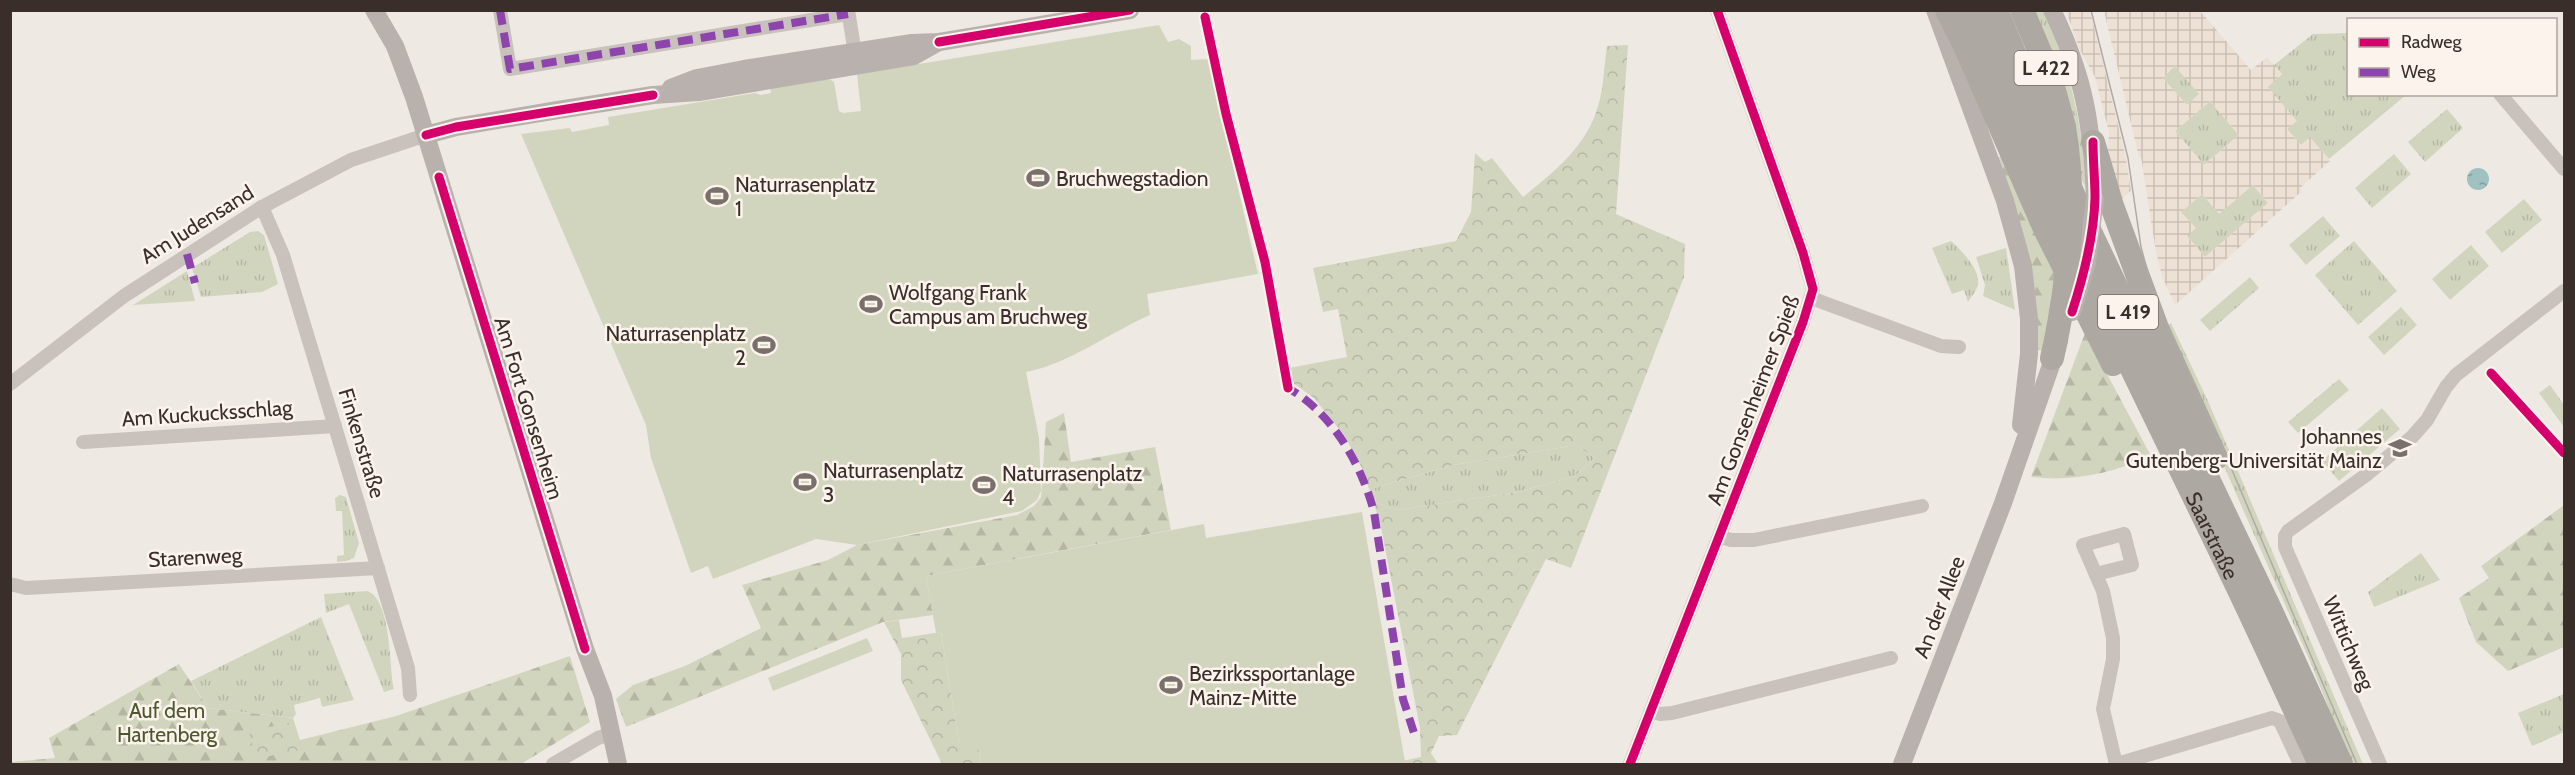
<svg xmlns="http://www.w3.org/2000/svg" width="2575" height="775" viewBox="0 0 2575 775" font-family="Cabin,sans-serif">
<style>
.grass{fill:url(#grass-tufts)}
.forest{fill:url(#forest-firs)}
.park{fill:url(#park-crowns);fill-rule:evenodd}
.pitch{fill:#d2d5be}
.plaza{fill:url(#plaza-grid);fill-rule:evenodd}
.water{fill:url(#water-ripples)}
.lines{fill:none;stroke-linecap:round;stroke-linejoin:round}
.street{stroke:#c9c1bc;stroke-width:14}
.secondary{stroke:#b9b1ad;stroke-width:18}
.highway{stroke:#aea8a3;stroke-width:24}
.tram{stroke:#b0aaa7;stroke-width:1.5}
.secondary-bridge{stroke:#b9b1ad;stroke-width:18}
.highway-bridge{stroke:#aea8a3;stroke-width:24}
.quiet{stroke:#8e44ad;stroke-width:8;stroke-dasharray:15 8;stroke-linecap:butt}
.cycleway-casing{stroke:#fbf3ec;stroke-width:13}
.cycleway{stroke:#d6006c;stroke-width:9}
.labels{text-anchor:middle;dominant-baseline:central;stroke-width:5;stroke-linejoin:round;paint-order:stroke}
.shield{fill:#fbf3ec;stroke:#746964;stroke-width:1.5}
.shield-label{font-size:20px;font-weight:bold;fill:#3a2e2a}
.poi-label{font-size:21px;fill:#3a2e2a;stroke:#fbf3ec;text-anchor:start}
.street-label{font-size:21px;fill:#3a2e2a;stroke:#fbf3ec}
.park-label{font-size:21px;fill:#4c592d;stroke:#fbf3ec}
</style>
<defs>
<pattern id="grass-tufts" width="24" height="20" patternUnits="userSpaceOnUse" patternTransform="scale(1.5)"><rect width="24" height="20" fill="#d2d5be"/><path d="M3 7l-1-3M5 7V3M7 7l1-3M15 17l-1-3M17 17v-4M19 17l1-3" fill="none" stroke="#b5b7a3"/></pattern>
<pattern id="forest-firs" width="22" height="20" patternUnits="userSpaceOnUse" patternTransform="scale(1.5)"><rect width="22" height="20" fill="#d2d5be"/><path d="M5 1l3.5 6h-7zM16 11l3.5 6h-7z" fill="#b5b7a3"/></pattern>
<pattern id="park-crowns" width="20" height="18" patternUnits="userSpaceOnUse" patternTransform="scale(1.5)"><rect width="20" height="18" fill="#d2d5be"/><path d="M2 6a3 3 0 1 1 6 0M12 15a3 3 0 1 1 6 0" fill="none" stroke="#b5b7a3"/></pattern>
<pattern id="plaza-grid" width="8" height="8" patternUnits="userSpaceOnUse" patternTransform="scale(1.5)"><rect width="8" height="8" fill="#ede0d4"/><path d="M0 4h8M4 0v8" fill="none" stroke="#ccc0b6"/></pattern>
<pattern id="water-ripples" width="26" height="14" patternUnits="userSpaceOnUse" patternTransform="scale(1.5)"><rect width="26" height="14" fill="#9fc2c0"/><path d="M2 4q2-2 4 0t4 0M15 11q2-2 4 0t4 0" fill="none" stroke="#839e9c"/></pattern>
</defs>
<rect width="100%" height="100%" fill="#efe9e4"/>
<!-- grass -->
<g class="grass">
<path d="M 2034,11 L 2044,11 C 2071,74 2082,119 2086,188 L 2080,177 Z"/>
<path d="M 2348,33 L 2348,94 L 2406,95 L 2329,159 L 2310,138 L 2301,145 L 2287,129 L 2296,120 L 2267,87 L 2282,74 L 2274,65 L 2313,34 Z"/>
<path d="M 2175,66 L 2200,94 L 2187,105 L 2162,78 Z"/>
<path d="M 2210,101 L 2239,135 L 2204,165 L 2175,131 Z"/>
<path d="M 2447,109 L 2463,128 L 2425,162 L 2408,142 Z"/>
<path d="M 2394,154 L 2411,174 L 2372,208 L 2355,188 Z"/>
<path d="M 2253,185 L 2268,203 L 2205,257 L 2187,236 L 2181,212 L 2202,194 L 2219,213 Z"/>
<path d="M 2524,199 L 2542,220 L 2502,253 L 2485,232 Z"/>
<path d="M 2323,216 L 2340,236 L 2306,265 L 2289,245 Z"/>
<path d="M 258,231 L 264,235 L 278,284 L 262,292 L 201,297 L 192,268 L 250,232 Z"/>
<path d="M 1951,241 C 1961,250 1981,270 1978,285 C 1976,291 1971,297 1968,302 L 1964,290 L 1952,294 L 1932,248 Z"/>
<path d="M 2354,241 L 2397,291 L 2358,325 L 2315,275 Z"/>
<path d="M 2471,245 L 2489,266 L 2450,300 L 2432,279 Z"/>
<path d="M 2006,248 L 2015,310 L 1983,296 L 1985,285 L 1976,257 Z"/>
<path d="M 187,271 L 195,301 L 133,305 Z"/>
<path d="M 2250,277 L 2259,288 L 2210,331 L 2200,320 Z"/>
<path d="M 2401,307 L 2417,325 L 2384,355 L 2368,337 Z"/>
<path d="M 2171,323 L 2208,401 L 2363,764 L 2351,764 L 2312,666 L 2163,328 Z"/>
<path d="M 2339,379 L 2349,390 L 2298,433 L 2288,422 Z"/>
<path d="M 2550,385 L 2564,405 L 2564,427 L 2539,393 Z"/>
<path d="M 2382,408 L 2400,429 L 2339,481 L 2322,461 Z"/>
<path d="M 1576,445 L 1595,458 L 1575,476 L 1518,492 L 1397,510 L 1376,503 L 1374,488 L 1453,465 Z"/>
<path d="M 340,495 L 346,497 L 359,543 L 354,558 L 346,561 L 337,562 L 337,556 L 344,555 L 342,511 L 336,511 L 335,498 Z"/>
<path d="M 2421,553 L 2440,580 L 2374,607 L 2368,592 Z"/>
<path d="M 367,591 C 392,599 389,669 394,689 L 384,692 L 349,604 L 326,613 L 324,594 Z"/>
<path d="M 321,617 L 354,700 L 322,707 L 320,698 L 294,705 L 296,714 L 293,718 L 208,708 L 191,681 Z"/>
<path d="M 2564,694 L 2564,732 L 2532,746 L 2518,713 Z"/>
</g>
<!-- forest -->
<g class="forest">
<path d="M 2001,156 L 2061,281 L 2048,352 L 2034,349 L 1997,158 Z"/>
<path d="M 2085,333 L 2151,456 C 2112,473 2074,482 2031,477 Z"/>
<path d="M 1064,413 L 1071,462 L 1155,447 L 1171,530 L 926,576 L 933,615 L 883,622 L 626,727 L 616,699 L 633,685 L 685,666 L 761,628 L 742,585 L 828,560 L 857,545 L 1017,515 L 1034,506 L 1041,497 L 1046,422 Z"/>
<path d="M 2564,505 L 2564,647 L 2508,671 L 2476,642 L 2459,598 L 2489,578 L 2481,566 Z"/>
<path d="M 570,656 L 590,722 L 521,764 L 11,764 L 11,762 L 55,758 L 49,738 L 179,664 L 208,708 L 293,718 L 300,740 L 396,716 Z"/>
</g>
<!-- park -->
<g class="park">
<path d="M 1628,45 L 1616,214 L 1685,244 L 1684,277 L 1571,568 L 1546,559 L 1457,735 L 1439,736 L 1431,753 L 1438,764 L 1389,764 L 1421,757 L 1420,728 L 1380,522 L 1362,468 L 1344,435 L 1314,398 L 1293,383 L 1289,368 L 1347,357 L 1338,309 L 1323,312 L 1313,268 L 1456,241 L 1471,212 L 1475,153 L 1485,162 L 1492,158 L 1523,197 C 1554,172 1587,146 1598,106 C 1604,87 1604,65 1607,46 ZM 1576,445 L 1595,458 L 1575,476 L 1518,492 L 1397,510 L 1376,503 L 1374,488 L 1453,465 Z"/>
<path d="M 899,620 L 902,638 L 941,632 L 959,743 L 975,740 L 981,757 L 979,758 L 980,764 L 942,764 L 901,680 L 901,654 L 884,622 Z"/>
<path d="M 293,722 L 299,750 L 255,759 L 249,731 Z"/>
</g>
<!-- pitch -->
<g class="pitch">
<path d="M 1159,25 L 1168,42 L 1179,39 L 1191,46 L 1191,60 L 1208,59 L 1258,274 L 1147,294 L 1150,315 C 1109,333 1069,364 1026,372 L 1039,438 L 1041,491 L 1037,500 L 1022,511 L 857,545 L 816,539 L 713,579 L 708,566 L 691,573 L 651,458 L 646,425 L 521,134 L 570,128 L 572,132 L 609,125 L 608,117 L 755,93 L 761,95 L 771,93 L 770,87 L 829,79 L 834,82 L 839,111 L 843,113 L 861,111 L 857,74 Z"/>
<path d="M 1362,512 L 1405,762 L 1389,764 L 980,764 L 979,758 L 981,757 L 975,741 L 959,743 L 941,632 L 936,633 L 926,576 L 1204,524 L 1206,538 Z"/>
<path d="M 867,638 L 873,651 L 773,691 L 768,678 Z"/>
</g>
<!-- plaza -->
<g class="plaza">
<path d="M 2066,11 L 2090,11 L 2125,154 L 2131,191 L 2115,204 L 2107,171 L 2109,132 L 2095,77 L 2080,50 Z"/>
<path d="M 2104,11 L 2200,11 L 2251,70 L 2267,57 L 2282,74 L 2268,87 L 2297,121 L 2287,129 L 2301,145 L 2310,137 L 2330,161 L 2300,188 L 2302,191 L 2175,305 L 2162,276 L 2156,252 L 2141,157 L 2139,157 ZM 2175,66 L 2199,94 L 2187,105 L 2163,78 ZM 2210,101 L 2239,135 L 2204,165 L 2175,131 ZM 2253,185 L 2268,203 L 2205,257 L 2187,236 L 2196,228 L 2181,212 L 2202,194 L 2219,214 Z"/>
</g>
<!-- water -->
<circle class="water" cx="2478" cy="179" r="11"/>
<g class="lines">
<!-- street -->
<g class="street">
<path d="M 500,10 L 510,69 L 848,14"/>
<path d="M 848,10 L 856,60"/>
<path d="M 2500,94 L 2564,169"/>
<path d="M 262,207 L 283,255 L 408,668 L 410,695"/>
<path d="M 1811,298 L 1941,346 L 1959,347"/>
<path d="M 10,384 L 124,296 L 262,207 L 351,160 L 426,135"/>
<path d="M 83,442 L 335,426"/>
<path d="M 1721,537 L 1731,540 L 1754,540 L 1922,506"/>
<path d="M 2096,574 L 2132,565 L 2124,534 L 2083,545 L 2103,591 L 2113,638 L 2113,659 L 2103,709 L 2116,764"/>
<path d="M 10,584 L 26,588 L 378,568"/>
<path d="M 1652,711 L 1660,714 L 1672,713 L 1891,658"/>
<path d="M 553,764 L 598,738 L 610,734"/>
<path d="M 1630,764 L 1803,322 L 1813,289 L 1803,253 L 1717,10"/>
<path d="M 2117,764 L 2272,718 L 2280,721 L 2300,764"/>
<path d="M 2380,764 L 2285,547 L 2285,536 L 2288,531 L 2366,475 L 2412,437 L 2427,420 L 2446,387 L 2456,375 L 2564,291"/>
</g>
<!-- secondary -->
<g class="secondary">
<path d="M 374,10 L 395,46 L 414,97 L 585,649 L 603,696 L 618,764"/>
<path d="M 1935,10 L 2005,201 L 2023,266 L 2029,319 L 2029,354 L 2021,425"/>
<path d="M 2052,10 C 2085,78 2092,125 2095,199"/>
<path d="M 671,88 L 697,78 L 744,69 L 912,43 L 939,42 L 1130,10"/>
<path d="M 426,135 L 456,127 L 558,110 L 653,95 L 699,92 L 914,56 L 939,42"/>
<path d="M 1902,764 L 2003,503 L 2057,348"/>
</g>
<!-- highway -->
<g class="highway">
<path d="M 1947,10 L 1966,48 L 2045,229 L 2113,364"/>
<path id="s1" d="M 1972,10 C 2047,202 2141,386 2230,571 C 2261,635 2290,700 2320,764"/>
<path d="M 1996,10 L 2081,213 L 2270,609 L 2341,764"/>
<path d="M 2022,10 L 2050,76 L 2064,127"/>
<path d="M 2093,142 L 2112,206 L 2157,328 L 2216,458"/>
<path d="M 2052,358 L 2056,340"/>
</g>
<!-- tram -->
<path class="tram" d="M 2091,10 L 2128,158 L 2141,247 L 2155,299 L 2226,456 L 2357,764"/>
<!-- secondary-bridge -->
<path class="secondary-bridge" d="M 2072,312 L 2087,263 L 2095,199"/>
<!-- highway-bridge -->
<path class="highway-bridge" d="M 2056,340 C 2070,270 2076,198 2064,127"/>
<!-- quiet -->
<g class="quiet">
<path d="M 500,10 L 510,69 L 848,14"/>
<path d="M 187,254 L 195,283"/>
<path d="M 1287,384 L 1288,388 C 1332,413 1361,463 1374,512 L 1403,699 L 1416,739"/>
</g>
<!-- cycleway casing -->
<g class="cycleway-casing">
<g id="cycleway">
<path d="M 1205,17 L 1226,114 L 1265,262 L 1288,388"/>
<path d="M 939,42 L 1130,10"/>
<path d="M 426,135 L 456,127 L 653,95"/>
<path d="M 439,177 L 585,649"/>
<path d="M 2072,312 C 2084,275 2094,237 2095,198 C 2095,180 2093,161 2093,142"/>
<path d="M 2491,373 L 2564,453"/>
<path d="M 1630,764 L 1803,322 L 1813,289 L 1803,253 L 1717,10"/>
</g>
</g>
<!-- cycleway -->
<use href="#cycleway" class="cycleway"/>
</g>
<!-- icons -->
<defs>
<g id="stadium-bare" transform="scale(1.8)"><path d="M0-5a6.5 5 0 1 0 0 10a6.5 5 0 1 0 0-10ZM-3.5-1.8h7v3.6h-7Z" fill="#796f6b" stroke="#fbf3ec" stroke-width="2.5" paint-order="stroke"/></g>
<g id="university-bare" transform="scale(1.8)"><path d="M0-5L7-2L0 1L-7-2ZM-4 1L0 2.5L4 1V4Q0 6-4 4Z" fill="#796f6b" stroke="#fbf3ec" stroke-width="2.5" paint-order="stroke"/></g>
</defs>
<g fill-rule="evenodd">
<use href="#stadium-bare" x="1038" y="178"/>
<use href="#stadium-bare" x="717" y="196"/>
<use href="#stadium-bare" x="871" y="304"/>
<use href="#stadium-bare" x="764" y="345"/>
<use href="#university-bare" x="2400" y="448"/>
<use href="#stadium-bare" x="805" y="482"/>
<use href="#stadium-bare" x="984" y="485"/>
<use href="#stadium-bare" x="1171" y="685"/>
</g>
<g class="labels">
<!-- shield labels -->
<g class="shield">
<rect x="2014.5" y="51" width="63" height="34" rx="4.5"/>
<rect x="2098" y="295" width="60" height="34" rx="4.5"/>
</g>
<g class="shield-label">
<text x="2046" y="68">L 422</text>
<text x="2128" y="312">L 419</text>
</g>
<!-- poi labels -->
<g class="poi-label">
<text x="1056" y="178">Bruchwegstadion</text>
<text x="735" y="184">Naturrasenplatz<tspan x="735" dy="24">1</tspan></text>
<text x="889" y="292">Wolfgang Frank<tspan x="889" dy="24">Campus am Bruchweg</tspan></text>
<text x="746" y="333" text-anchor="end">Naturrasenplatz<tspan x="746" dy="24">2</tspan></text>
<text x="2382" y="436" text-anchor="end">Johannes<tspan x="2382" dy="24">Gutenberg-Universität Mainz</tspan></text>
<text x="823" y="470">Naturrasenplatz<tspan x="823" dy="24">3</tspan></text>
<text x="1002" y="473">Naturrasenplatz<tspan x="1002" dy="24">4</tspan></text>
<text x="1189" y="673">Bezirkssportanlage<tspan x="1189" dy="24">Mainz-Mitte</tspan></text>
</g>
<!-- street labels -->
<g class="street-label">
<text transform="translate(197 224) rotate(-32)">Am Judensand</text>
<text transform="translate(1753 400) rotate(-69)">Am Gonsenheimer Spieß</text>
<text transform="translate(529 408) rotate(73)">Am Fort Gonsenheim</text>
<text transform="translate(207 413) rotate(-4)">Am Kuckucksschlag</text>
<text transform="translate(362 443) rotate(73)">Finkenstraße</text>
<text stroke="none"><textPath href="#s1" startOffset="578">Saarstraße</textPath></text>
<text transform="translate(195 557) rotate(-3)">Starenweg</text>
<text transform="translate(1939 607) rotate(-69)">An der Allee</text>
<text transform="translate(2349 643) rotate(67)">Wittichweg</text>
</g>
<!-- park labels -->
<g class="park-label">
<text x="167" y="710">Auf dem<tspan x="167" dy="24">Hartenberg</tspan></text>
</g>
</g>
<!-- border -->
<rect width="2575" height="775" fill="none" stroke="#3a2e2a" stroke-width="24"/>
<!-- legend -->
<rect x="2347" y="18" width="210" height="78" fill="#fbf3ec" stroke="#aea49e" stroke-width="1.5"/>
<rect x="2359" y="38" width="30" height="9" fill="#d6006c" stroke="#aea49e" stroke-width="1.5"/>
<text x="2401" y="48" font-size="18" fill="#3a2e2a">Radweg</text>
<rect x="2359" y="68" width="30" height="9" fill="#8e44ad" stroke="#aea49e" stroke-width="1.5"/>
<text x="2401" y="78" font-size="18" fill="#3a2e2a">Weg</text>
</svg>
